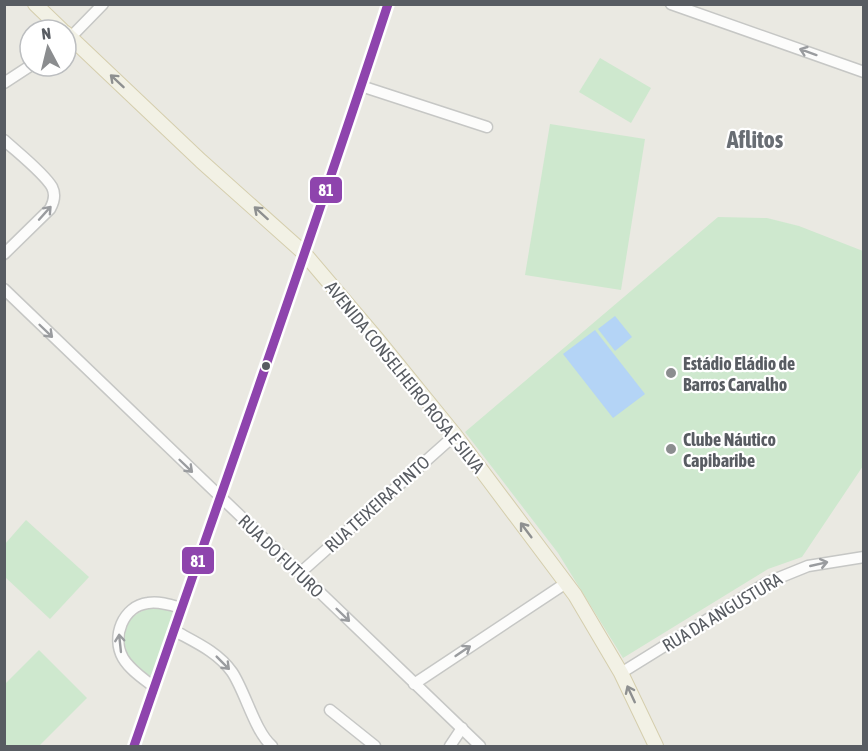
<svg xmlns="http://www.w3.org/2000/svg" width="868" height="751" viewBox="0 0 868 751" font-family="'Asap Condensed',sans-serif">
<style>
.green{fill:#cee8ce}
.water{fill:#b4d4f6}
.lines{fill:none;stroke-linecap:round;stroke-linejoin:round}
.minor-casing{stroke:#c6c7c5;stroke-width:13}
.major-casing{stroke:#d5cead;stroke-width:16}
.minor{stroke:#fcfcfb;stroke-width:10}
.major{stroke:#f2f1e5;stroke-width:14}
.bus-1-casing{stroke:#fff;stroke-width:14}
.bus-1{stroke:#8e44ad;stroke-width:9}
.oneway{stroke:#9a9c9f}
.oneway2{stroke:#8e9090}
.bus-dot{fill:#585c62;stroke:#fff;stroke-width:2}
.poi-dot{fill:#8b8d8f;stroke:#fff;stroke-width:2}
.labels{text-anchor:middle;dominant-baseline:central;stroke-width:4.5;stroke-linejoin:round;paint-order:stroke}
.poi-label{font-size:18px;font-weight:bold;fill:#585c62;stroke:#fff;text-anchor:start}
.street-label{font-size:18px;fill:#585c62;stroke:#fff}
.district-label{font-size:24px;font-weight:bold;fill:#696e74;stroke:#fff}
.line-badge{stroke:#fff;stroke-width:2}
.badge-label{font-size:16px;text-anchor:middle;font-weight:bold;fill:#fff}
</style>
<rect width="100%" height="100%" fill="#eae9e2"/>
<!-- green -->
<g class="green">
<path d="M 600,58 L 651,88 L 631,123 L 579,92 Z"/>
<path d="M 550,124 L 645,139 L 621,290 L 525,275 Z"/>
<path d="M 718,217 L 767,218 L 799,226 L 863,251 L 863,466 L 802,557 L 768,569 L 623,658 L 558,553 L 465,432 Z"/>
<path d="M 26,520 L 89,577 L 50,619 L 5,577 L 5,544 Z"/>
<path d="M 159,607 L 171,610 L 174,615 L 153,675 L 149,676 C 114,657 113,611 159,607 Z"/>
<path d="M 39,650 L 87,698 L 39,746 L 5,746 L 5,684 Z"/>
</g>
<!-- water -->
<g class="water">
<path d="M 615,316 L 632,337 L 615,351 L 598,329 Z"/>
<path d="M 595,330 L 645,394 L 613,418 L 563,354 Z"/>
</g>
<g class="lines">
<!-- minor casing -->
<g class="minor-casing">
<g id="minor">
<path d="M 671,4 L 864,72"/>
<path d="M 66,42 L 103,4"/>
<path d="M 4,83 L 30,66"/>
<path d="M 361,86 L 487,127"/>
<path d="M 4,140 C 17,152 44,173 52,187 C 56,195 54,202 50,209 L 4,254"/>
<path d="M 4,289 L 480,746"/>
<path d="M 300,573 L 455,435"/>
<path d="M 175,631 C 195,642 218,652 232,672 C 245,691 255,732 272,746"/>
<path d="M 621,673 L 766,583 L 808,566 L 864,557"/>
<path d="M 414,684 L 566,583"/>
<path d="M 154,687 C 144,679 130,670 123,658 C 111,637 123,606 148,603 C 159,601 171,605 181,608"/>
<path d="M 330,710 L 375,746"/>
<path d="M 134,746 C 219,499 307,253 388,4"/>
<path d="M 450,746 L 462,728"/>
</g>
</g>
<!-- major casing -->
<g class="major-casing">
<g id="major">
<path d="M 35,4 L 62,30"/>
<path d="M 66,33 L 201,161 L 304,253 L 377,339 L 455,435 L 575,595 L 621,673 L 656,746"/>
</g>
</g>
<!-- minor -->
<use href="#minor" class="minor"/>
<!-- major -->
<use href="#major" class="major"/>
<!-- bus-1 casing -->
<g class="bus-1-casing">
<path id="bus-1" d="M 134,746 C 219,499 307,253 388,4"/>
</g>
<!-- bus-1 -->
<use href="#bus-1" class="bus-1"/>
</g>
<!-- one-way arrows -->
<defs><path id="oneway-shaft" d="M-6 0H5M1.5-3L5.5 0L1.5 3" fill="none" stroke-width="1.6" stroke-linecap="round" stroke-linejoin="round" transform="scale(1.5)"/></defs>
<g class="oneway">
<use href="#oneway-shaft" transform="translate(808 52) rotate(-160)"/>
<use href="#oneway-shaft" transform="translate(45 213) rotate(-48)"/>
<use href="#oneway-shaft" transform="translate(46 331) rotate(44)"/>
<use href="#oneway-shaft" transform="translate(186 466) rotate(44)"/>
<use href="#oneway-shaft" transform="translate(819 564) rotate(-13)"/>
<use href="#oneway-shaft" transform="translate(343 615) rotate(44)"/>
<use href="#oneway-shaft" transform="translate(120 643) rotate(-96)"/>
<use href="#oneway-shaft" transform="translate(463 651) rotate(-34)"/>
<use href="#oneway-shaft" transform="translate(223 663) rotate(45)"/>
</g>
<g class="oneway2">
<use href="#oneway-shaft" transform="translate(117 81) rotate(-137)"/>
<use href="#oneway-shaft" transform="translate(261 213) rotate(-138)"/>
<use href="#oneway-shaft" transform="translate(526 530) rotate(-127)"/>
<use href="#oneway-shaft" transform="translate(631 694) rotate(-115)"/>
</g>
<!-- markers -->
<circle class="bus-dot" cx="266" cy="366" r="5"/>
<g class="poi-dot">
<circle cx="671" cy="373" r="6"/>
<circle cx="671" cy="449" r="6"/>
</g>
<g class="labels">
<!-- poi labels -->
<g class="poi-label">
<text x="683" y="363">Estádio Eládio de<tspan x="683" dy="21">Barros Carvalho</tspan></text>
<text x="683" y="439">Clube Náutico<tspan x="683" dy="21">Capibaribe</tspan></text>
</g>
<!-- street labels -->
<g class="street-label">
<text transform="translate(405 377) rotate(51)">AVENIDA CONSELHEIRO ROSA E SILVA</text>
<text transform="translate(377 504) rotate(-42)">RUA TEIXEIRA PINTO</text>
<text transform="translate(281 556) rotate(44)">RUA DO FUTURO</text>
<text transform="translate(722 612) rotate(-31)">RUA DA ANGUSTURA</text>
</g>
<!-- district labels -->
<g class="district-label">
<text x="755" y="139">Aflitos</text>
</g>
</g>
<g class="line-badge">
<rect x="309" y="176" width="34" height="28" rx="6" fill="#8e44ad"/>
<rect x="181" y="546" width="34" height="29" rx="6" fill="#8e44ad"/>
</g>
<g class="badge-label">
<text x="326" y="196">81</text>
<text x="198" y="567">81</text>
</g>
<!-- border -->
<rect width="868" height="751" fill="none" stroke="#585c62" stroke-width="12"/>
<!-- north arrow -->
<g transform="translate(48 48) rotate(353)"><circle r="28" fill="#ffffff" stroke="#bcbec0" stroke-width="1.5"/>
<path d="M0-4.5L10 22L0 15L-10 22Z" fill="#8b8d8f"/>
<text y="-9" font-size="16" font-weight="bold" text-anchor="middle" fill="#585c62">N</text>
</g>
</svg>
